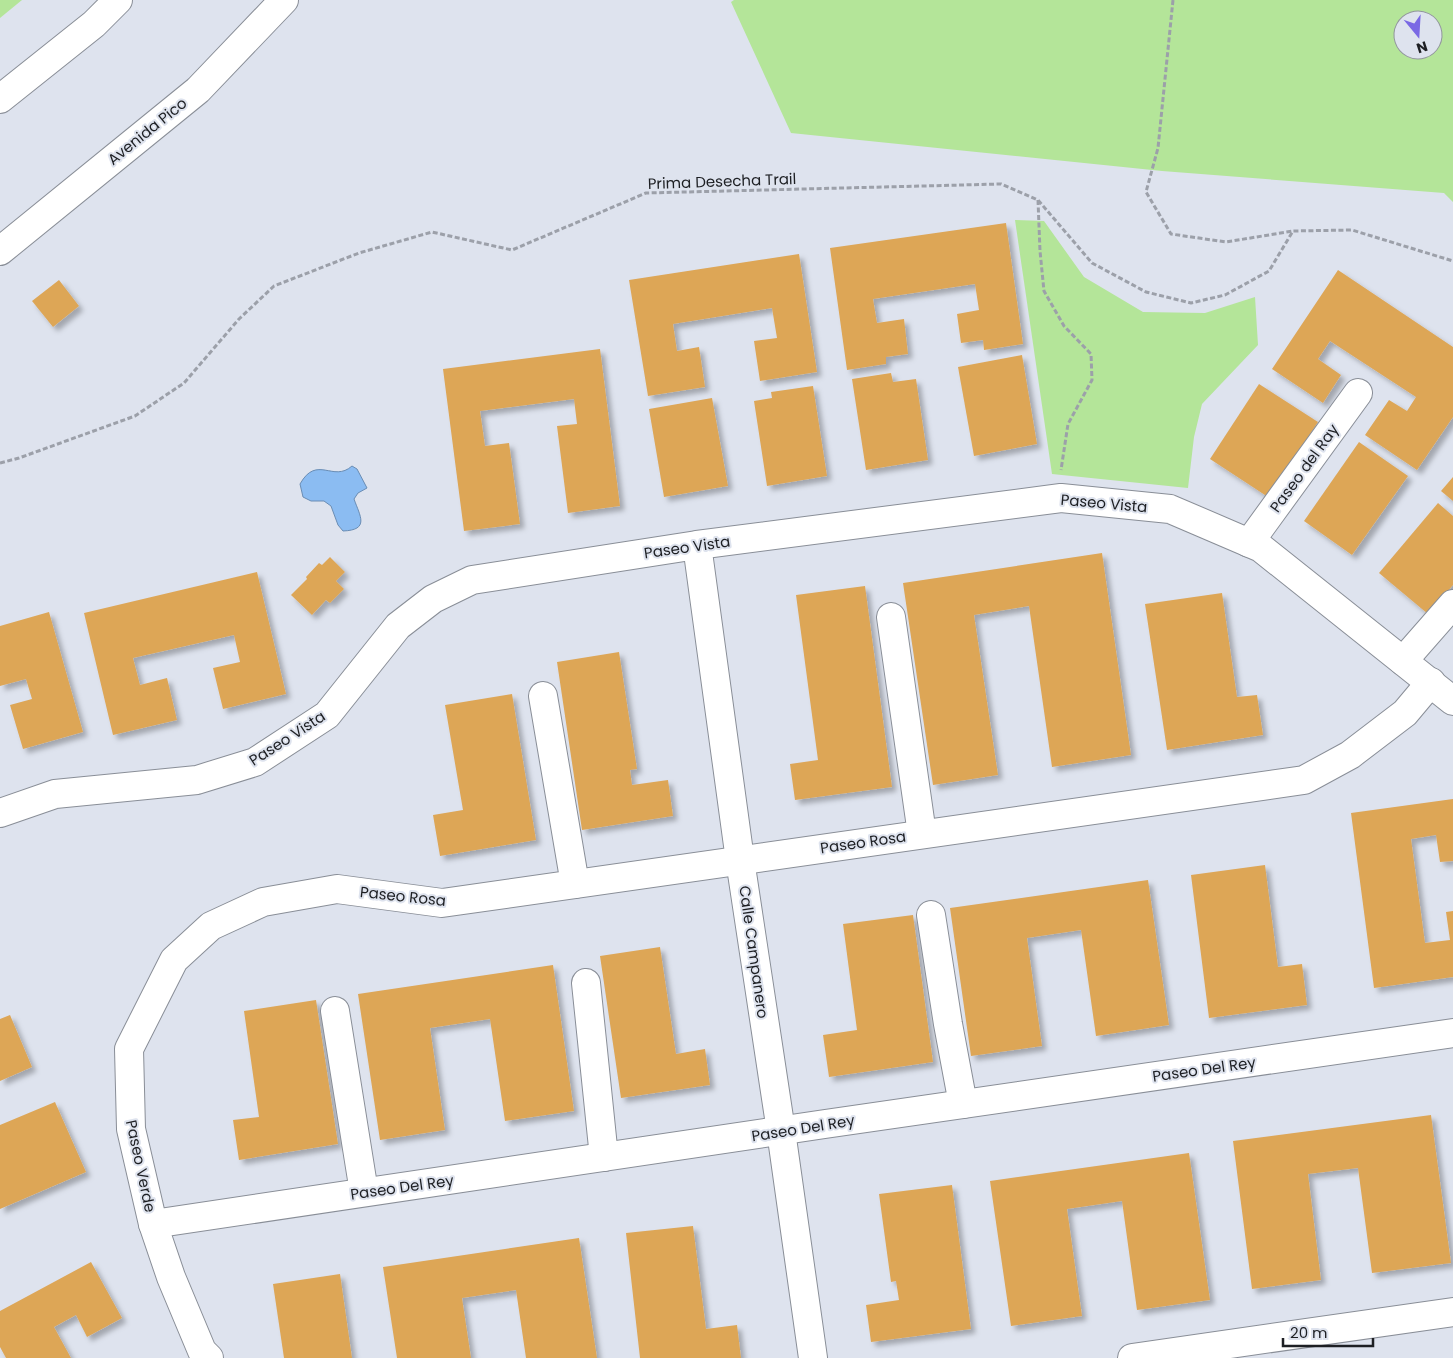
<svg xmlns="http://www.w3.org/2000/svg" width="1453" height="1358" viewBox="0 0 1453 1358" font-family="Poppins,sans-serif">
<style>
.green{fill:#b4e599;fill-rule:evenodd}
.water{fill:#8bbcf2;stroke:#6a8db4}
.building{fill:#dda657;filter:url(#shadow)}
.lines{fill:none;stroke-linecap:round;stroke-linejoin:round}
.minor-casing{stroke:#898e97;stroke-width:30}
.major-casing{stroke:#898e97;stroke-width:30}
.path{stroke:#9ca0a9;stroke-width:3;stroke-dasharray:5 2.5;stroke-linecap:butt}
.minor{stroke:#fff;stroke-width:28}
.major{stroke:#fff;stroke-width:28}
.labels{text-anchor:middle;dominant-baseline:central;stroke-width:4;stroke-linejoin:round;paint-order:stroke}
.street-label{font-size:15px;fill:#1d1f23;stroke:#dee3ee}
</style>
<defs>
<filter id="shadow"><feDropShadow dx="4.5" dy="4.5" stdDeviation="2.5" flood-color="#0004"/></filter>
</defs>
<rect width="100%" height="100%" fill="#dee3ee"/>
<!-- green -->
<g class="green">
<path d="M 0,0 L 22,0 L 0,18 Z"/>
<path d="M 734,0 L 1453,0 L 1453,202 L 1444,193 L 1162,171 L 791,133 L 731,2 ZM 1403,20 L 1433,20 L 1433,50 L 1403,50 Z"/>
<path d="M 1015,220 L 1044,221 L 1084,277 L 1143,312 L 1205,313 L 1255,297 L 1258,345 L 1202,404 L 1194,437 L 1188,488 L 1052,474 Z"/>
</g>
<!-- water -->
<path class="water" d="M 352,466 L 357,469 L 367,488 L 358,493 L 354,499 C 360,516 370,530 343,531 L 338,525 L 331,506 L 324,501 L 311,501 L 303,497 L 300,484 C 317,454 333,483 352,466 Z"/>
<!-- building -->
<g class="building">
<path d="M 1006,223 L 1023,344 L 984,350 L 983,340 L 961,343 L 957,314 L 979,310 L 975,284 L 873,299 L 877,323 L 904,319 L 908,354 L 886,357 L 886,364 L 847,370 L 830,248 Z"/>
<path d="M 799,254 L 817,372 L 760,381 L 754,341 L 777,338 L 772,308 L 673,324 L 677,351 L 699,347 L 705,387 L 648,396 L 629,280 Z"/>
<path d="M 1338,270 L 1453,347 L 1453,417 L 1417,470 L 1365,435 L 1389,400 L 1407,411 L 1416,397 L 1330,341 L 1318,359 L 1341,375 L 1323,403 L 1272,369 Z"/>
<path d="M 59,280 L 79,306 L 53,327 L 32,301 Z"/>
<path d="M 600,349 L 620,506 L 568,513 L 557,426 L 577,424 L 574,399 L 480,411 L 485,446 L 509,443 L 520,524 L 464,531 L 443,369 Z"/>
<path d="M 1022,355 L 1037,444 L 974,456 L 958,367 Z"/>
<path d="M 891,373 L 893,382 L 916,379 L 928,460 L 866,470 L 852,379 Z"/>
<path d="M 1259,384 L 1318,422 L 1268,497 L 1210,459 Z"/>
<path d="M 813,386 L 827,476 L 767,486 L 754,401 L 772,398 L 771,392 Z"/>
<path d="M 712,398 L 728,486 L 664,497 L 649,409 Z"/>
<path d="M 1359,442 L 1408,476 L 1352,555 L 1304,521 Z"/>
<path d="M 1453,477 L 1453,501 L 1441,491 Z"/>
<path d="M 1438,503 L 1453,516 L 1453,585 L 1428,614 L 1379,573 Z"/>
<path d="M 1102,553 L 1131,755 L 1052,767 L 1029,606 L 974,615 L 998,775 L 933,785 L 903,583 Z"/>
<path d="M 330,557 L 345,572 L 336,581 L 344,589 L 330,603 L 326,600 L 312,615 L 291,595 L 307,579 L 306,577 L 319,563 L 322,565 Z"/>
<path d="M 257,572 L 286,694 L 223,709 L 213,668 L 240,662 L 234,635 L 133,658 L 140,685 L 167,678 L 177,720 L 113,735 L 84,613 Z"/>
<path d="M 865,586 L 892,787 L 795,800 L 790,764 L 818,760 L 796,595 Z"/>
<path d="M 1222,593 L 1237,697 L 1257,695 L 1263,735 L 1167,750 L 1145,604 Z"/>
<path d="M 49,612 L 83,732 L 23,749 L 10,705 L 32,699 L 26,679 L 0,686 L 0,626 Z"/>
<path d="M 619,652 L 637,769 L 630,770 L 632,785 L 668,780 L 673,816 L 582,830 L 557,662 Z"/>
<path d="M 512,694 L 536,840 L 440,856 L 433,815 L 463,810 L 445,705 Z"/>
<path d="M 1453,799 L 1453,861 L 1440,862 L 1436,835 L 1411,839 L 1425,943 L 1450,940 L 1446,912 L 1453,911 L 1453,977 L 1374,988 L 1351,813 Z"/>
<path d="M 1265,865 L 1278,967 L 1302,964 L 1307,1005 L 1209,1018 L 1191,875 Z"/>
<path d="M 1148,880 L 1169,1025 L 1096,1036 L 1081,930 L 1027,938 L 1042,1046 L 971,1056 L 950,908 Z"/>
<path d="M 913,915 L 933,1062 L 829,1077 L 823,1035 L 857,1030 L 843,924 Z"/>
<path d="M 660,947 L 676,1054 L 705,1049 L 710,1085 L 621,1098 L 600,956 Z"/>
<path d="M 553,965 L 574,1111 L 505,1121 L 490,1019 L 430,1028 L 445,1130 L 380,1140 L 358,994 Z"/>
<path d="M 316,1000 L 338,1144 L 239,1160 L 233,1120 L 259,1117 L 244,1011 Z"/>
<path d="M 10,1015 L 32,1067 L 0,1081 L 0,1019 Z"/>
<path d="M 55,1102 L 86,1172 L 0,1209 L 0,1125 Z"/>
<path d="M 1431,1115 L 1451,1263 L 1372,1273 L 1358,1168 L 1308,1174 L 1321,1280 L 1252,1289 L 1233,1141 Z"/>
<path d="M 1189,1153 L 1210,1300 L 1137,1310 L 1122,1201 L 1067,1209 L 1082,1316 L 1011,1326 L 990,1181 Z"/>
<path d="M 952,1185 L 971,1329 L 871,1342 L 866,1305 L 899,1300 L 896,1281 L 891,1282 L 879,1194 Z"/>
<path d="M 693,1226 L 706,1329 L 737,1325 L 741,1358 L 640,1358 L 626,1233 Z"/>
<path d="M 579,1238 L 597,1358 L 526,1358 L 516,1290 L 462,1298 L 471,1358 L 397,1358 L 383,1267 Z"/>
<path d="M 91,1262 L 122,1318 L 87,1337 L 76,1315 L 54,1327 L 71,1358 L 6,1358 L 0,1347 L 0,1311 Z"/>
<path d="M 340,1274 L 352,1358 L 284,1358 L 273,1284 Z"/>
</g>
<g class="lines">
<!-- minor casing -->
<g class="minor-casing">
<g id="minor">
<path d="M 1249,543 L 1358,393"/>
<path d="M 697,545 L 740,860 L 781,1131 L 813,1358"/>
<path d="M 891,617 L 922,834"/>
<path d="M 1403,661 L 1453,604"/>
<path d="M 543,696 L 575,884"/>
<path d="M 0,813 L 55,794 L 197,780 L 255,762 L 327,715 L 398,626 L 433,599 L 472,580 L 697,545 L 1061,498 L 1170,509 L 1261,548 L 1453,701"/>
<path d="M 931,915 L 948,1024 L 963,1104"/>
<path d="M 586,983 L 604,1157"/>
<path d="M 335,1011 L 364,1192"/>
<path d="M 153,1224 L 825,1124 L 1453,1033"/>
<path d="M 209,1358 L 202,1351 L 171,1277 L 153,1224 L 131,1129 L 129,1049 L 174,960 L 211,926 L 263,902 L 337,889 L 442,903 L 1304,780 L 1350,755 L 1405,713 L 1431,682"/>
<path d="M 1132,1358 L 1453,1312"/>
</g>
</g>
<!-- major casing -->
<g class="major-casing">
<g id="major">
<path d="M 0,99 L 94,24 L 118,0"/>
<path d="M 0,251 L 198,90 L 284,0"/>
</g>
</g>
<!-- path -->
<g class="path">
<path d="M 1173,0 L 1158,148 L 1146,192 L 1171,234 L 1226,242 L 1293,231"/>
<path d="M 1038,200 L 1040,251 L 1044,291 L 1064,326 L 1091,354 L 1092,380 L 1068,424 L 1061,470"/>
<path d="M 0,463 L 19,458 L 135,416 L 184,383 L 239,319 L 274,286 L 359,253 L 432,232 L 512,250 L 646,193 L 1001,184 L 1038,200 L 1092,263 L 1146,292 L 1191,303 L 1225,295 L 1269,271 L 1293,231 L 1352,230 L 1453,261"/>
</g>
<!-- minor -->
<use href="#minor" class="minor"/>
<!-- major -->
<use href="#major" class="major"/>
</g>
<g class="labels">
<!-- street labels -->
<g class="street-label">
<text transform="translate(147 131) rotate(-39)">Avenida Pico</text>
<text transform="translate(722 181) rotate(-2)">Prima Desecha Trail</text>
<text transform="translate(1304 468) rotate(-54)">Paseo del Ray</text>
<text transform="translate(1104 503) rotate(5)">Paseo Vista</text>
<text transform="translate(687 547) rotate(-8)">Paseo Vista</text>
<text transform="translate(287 738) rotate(-33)">Paseo Vista</text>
<text transform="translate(863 842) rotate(-8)">Paseo Rosa</text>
<text transform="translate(403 896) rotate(6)">Paseo Rosa</text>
<text transform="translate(754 952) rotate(82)">Calle Campanero</text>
<text transform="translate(1204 1069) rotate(-8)">Paseo Del Rey</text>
<text transform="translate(803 1128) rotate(-9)">Paseo Del Rey</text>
<text transform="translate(141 1166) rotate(78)">Paseo Verde</text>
<text transform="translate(402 1187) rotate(-8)">Paseo Del Rey</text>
</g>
</g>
<!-- north arrow -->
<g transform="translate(1418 35) rotate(162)"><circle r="24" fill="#dee3ee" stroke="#91959d"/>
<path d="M0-4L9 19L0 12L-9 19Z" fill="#7a69e4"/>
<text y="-8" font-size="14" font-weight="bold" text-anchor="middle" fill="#1d1f23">N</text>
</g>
<!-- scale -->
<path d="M1283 1338v8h90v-8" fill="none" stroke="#1d1f23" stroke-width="2.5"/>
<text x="1290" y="1338" font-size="15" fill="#1d1f23" stroke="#dee3ee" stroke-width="4" paint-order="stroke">20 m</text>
</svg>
